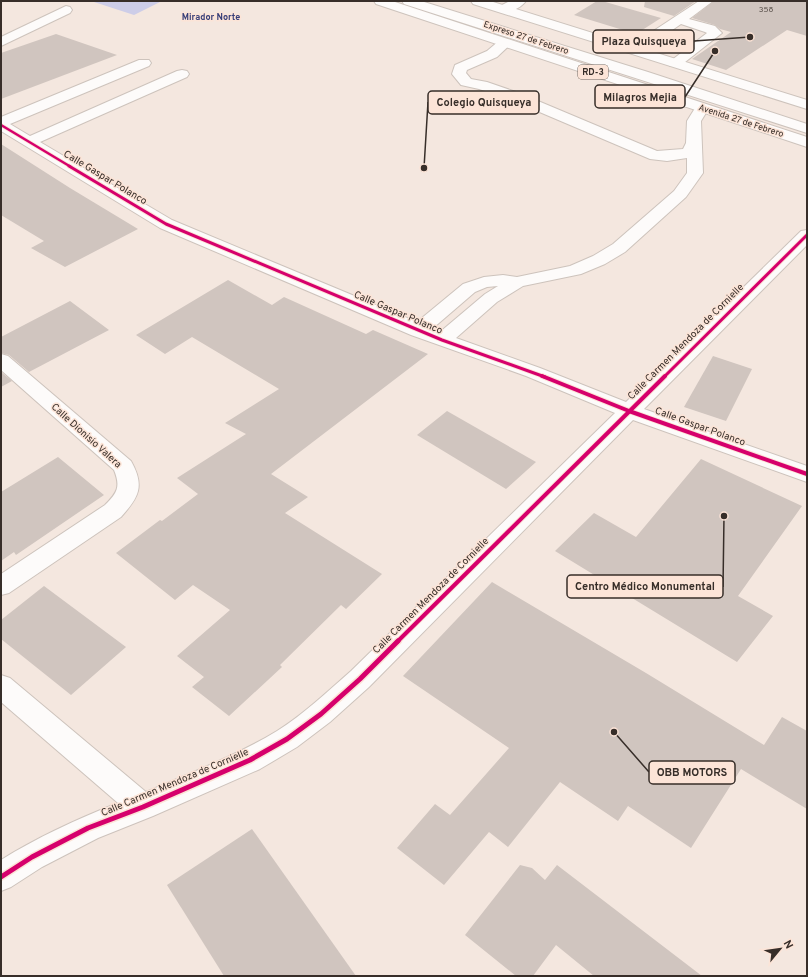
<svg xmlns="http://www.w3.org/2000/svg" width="808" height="977" viewBox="0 0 808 977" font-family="Overpass,sans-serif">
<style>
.green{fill:#cdcde8}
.building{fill:#d0c5bf}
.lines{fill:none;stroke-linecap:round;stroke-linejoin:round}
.minor-casing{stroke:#cdc3bc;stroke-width:2}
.major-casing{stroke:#cdc3bc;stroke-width:2}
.highway-casing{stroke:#cdc3bc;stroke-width:2}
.minor{fill:#fdfbfa;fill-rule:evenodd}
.major{fill:#fdfbfa;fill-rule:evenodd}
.highway{fill:#fdfbfa;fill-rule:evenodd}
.cycleway-far3-casing{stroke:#fce4d7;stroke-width:4}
.cycleway-far2-casing{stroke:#fce4d7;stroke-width:5}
.cycleway-far1-casing{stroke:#fce4d7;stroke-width:6}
.cycleway-casing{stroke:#fce4d7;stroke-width:8}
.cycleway-far3{stroke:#d6006c;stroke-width:2.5}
.cycleway-far2{stroke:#d6006c;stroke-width:3}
.cycleway-far1{stroke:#d6006c;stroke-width:4}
.cycleway{stroke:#d6006c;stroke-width:5}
.labels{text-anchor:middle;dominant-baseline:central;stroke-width:3;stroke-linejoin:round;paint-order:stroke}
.number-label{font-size:8px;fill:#5d544e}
.far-neighbourhood-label{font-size:9px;font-weight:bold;fill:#363e79;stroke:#fce4d7}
.far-street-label{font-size:9px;fill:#372e29;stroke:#fce4d7}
.shield{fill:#fce4d7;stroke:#72655d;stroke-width:1}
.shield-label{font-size:9px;font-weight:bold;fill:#372e29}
.street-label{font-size:10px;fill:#372e29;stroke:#fce4d7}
.leader{fill:none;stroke:#372e29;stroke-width:1.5}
.callout-dot{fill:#372e29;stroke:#fce4d7;stroke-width:1.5}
.callout{fill:#fce4d7;stroke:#372e29;stroke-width:1.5}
.callout-label{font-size:11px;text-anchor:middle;font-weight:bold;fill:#372e29}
</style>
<rect width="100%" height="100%" fill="#f4e7df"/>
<!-- green -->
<path class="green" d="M 91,1 L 162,1 L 134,15 Z"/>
<!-- building -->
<g class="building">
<path d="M 597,1 L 602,1 L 661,18 L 636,34 L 574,15 Z"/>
<path d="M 645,1 L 696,1 L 674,16 L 644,7 Z"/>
<path d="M 714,1 L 807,1 L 807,36 L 787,30 L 726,70 L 692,59 L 731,32 L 720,29 L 715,25 L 692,18 Z"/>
<path d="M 56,34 L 117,55 L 1,99 L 1,53 Z"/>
<path d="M 1,144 L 70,188 L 138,229 L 65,267 L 31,248 L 44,241 L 1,215 Z"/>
<path d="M 228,280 L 272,305 L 284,297 L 366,334 L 373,330 L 428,354 L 271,474 L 308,497 L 285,513 L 382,574 L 346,609 L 341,605 L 280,665 L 282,667 L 229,716 L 192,687 L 204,677 L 177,656 L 230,610 L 193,585 L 175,600 L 116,553 L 160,520 L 162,521 L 198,494 L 177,478 L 246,434 L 225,423 L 279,389 L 192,337 L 165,354 L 136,335 Z"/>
<path d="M 70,301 L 109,330 L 29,372 L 9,355 L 1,353 L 1,337 Z"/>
<path d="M 713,356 L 752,369 L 726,421 L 684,407 Z"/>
<path d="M 1,372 L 12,381 L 1,387 Z"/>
<path d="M 447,411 L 536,462 L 506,489 L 417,435 Z"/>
<path d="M 58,457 L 104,495 L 16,555 L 14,552 L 1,561 L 1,492 Z"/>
<path d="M 701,459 L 802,506 L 738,596 L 773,616 L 737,662 L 555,551 L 594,513 L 636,537 Z"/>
<path d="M 492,582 L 646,673 L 764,745 L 782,717 L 807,731 L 807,809 L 741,769 L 691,848 L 628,806 L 618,821 L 560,782 L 508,847 L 489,832 L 444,885 L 397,848 L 435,804 L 450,815 L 509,748 L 403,676 Z"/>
<path d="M 44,586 L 126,647 L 71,695 L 1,639 L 1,620 Z"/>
<path d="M 252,829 L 356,976 L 224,976 L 167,885 Z"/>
<path d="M 520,865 L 532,868 L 545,880 L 557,865 L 702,976 L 594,976 L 556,945 L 533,976 L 516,976 L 465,935 Z"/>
</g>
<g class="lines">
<!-- minor casing -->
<g class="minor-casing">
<g id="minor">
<path d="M 510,1 L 526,1 C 521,8 508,14 500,12 L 498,9 L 500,6 Z"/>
<path d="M 699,1 L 713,1 L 689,19 L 715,26 L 722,33 L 680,66 L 670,66 L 668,63 L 707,33 L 705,32 L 681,24 L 639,53 L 629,53 L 627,50 L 629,47 Z"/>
<path d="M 66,6 L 70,7 L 72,10 L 70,13 L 1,46 L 1,37 Z"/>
<path d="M 505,39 L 510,40 L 512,43 L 497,57 L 467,70 L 466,73 L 471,79 L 487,82 L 519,93 L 657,151 L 683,149 L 686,143 L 687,121 L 697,105 L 702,104 L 707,105 L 709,108 L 701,121 L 703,173 L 686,197 L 625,252 L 605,264 L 581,274 L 523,286 L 497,302 L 456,338 L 540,368 L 626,402 L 801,231 L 807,230 L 807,245 L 644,409 L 807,466 L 807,482 L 633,420 L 369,687 L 330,722 L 297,747 L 260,769 L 153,816 L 98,838 L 42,867 L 11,887 L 1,891 L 1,860 C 38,837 77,819 118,803 L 1,702 L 1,675 L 10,678 L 146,792 C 190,773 236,756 277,731 C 304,714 327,692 351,671 L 615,413 L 526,376 L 411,335 L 160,228 L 1,131 L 1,117 L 139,60 L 149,60 L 151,63 L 149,66 L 10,124 L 30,136 L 177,71 L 182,70 L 187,71 L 189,74 L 187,77 L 40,142 L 172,220 L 417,322 L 463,284 L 484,277 L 503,275 L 517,277 L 570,266 L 593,256 L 613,244 L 674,191 L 687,173 L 687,158 L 667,161 L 650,159 L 509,99 L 479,89 L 461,85 L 452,74 L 455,65 L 487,51 L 500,40 ZM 498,286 L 485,294 L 440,332 L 432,329 L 475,292 L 487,287 Z"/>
<path d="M 1,354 L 8,356 L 131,461 C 145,486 139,497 121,517 L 9,593 L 1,595 L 1,574 L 105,505 C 117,493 121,487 114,470 L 1,370 Z"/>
</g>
</g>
<!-- major casing -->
<g class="major-casing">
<g id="major">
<path d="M 374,1 L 392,1 L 807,137 L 807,147 L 376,4 Z"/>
<path d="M 471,1 L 490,1 L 807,100 L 807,109 L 473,4 Z"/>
</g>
</g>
<!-- highway casing -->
<g class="highway-casing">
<path id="highway" d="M 402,1 L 421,1 L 648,72 L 807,124 L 807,133 L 404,4 Z"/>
</g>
<!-- minor -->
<use href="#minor" class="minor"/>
<!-- major -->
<use href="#major" class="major"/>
<!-- highway -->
<use href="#highway" class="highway"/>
<!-- cycleway-far3 casing -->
<g class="cycleway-far3-casing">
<path id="cycleway-far3" d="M 1,125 L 71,167"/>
</g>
<!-- cycleway-far2 casing -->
<g class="cycleway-far2-casing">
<g id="cycleway-far2">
<path d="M 69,166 L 166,224 L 442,340 L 545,377"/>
<path d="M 664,377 L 807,235"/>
</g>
</g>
<!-- cycleway-far1 casing -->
<g class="cycleway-far1-casing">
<g id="cycleway-far1">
<path d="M 542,376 L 629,411 L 807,474"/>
<path d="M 397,642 L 665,376"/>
</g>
</g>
<!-- cycleway casing -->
<g class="cycleway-casing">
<path id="cycleway" d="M 1,877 L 32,857 L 88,828 L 143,807 L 250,760 L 287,739 L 321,714 L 360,679 L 398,641"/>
</g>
<!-- cycleway-far3 -->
<use href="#cycleway-far3" class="cycleway-far3"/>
<!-- cycleway-far2 -->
<use href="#cycleway-far2" class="cycleway-far2"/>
<!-- cycleway-far1 -->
<use href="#cycleway-far1" class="cycleway-far1"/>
<!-- cycleway -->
<use href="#cycleway" class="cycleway"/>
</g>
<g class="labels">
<!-- number labels -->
<g class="number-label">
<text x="766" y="10">358</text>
</g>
<!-- far-neighbourhood labels -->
<g class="far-neighbourhood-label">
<text x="211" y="17">Mirador Norte</text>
</g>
<!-- far-street labels -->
<g class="far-street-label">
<text transform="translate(526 38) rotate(18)">Expreso 27 de Febrero</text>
<text transform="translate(741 121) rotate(18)">Avenida 27 de Febrero</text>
</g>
<!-- shield labels -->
<rect class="shield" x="578" y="65" width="30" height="14" rx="3"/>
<g class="shield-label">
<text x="593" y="72">RD-3</text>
</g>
<!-- street labels -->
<g class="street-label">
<text transform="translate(105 178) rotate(31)">Calle Gaspar Polanco</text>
<text transform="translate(398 313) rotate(23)">Calle Gaspar Polanco</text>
<text transform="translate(686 342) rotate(-45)">Calle Carmen Mendoza de Cornielle</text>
<text transform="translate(700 427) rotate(20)">Calle Gaspar Polanco</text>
<text transform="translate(86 436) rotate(42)">Calle Dionisio Valera</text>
<text transform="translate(431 596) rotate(-45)">Calle Carmen Mendoza de Cornielle</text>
<text transform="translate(175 783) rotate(-23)">Calle Carmen Mendoza de Cornielle</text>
</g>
</g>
<!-- callouts -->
<path class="leader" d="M750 37L694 41M715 51L685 97M424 168L428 102M724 516L723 587M614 732L649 772"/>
<g class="callout-dot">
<circle cx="750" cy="37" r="4"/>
<circle cx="715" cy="51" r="4"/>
<circle cx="424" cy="168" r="4"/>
<circle cx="724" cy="516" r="4"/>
<circle cx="614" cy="732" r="4"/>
</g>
<g class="callout">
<rect x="593" y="30" width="101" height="23" rx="4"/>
<rect x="595" y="85" width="90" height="23" rx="4"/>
<rect x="428" y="91" width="111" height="23" rx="4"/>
<rect x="567" y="575" width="156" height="23" rx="4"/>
<rect x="649" y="761" width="86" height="23" rx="4"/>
</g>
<g class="callout-label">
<text x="644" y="45">Plaza Quisqueya</text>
<text x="640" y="101">Milagros Mejia</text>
<text x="484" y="106">Colegio Quisqueya</text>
<text x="645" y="590">Centro Médico Monumental</text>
<text x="692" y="776">OBB MOTORS</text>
</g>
<!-- border -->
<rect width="808" height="977" fill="none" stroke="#372e29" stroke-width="4"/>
<!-- north arrow -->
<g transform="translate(780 949) rotate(61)" stroke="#fce4d7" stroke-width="3" paint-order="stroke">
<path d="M0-3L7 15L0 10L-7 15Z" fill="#372e29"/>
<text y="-6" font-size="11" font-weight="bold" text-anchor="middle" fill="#372e29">N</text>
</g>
</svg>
